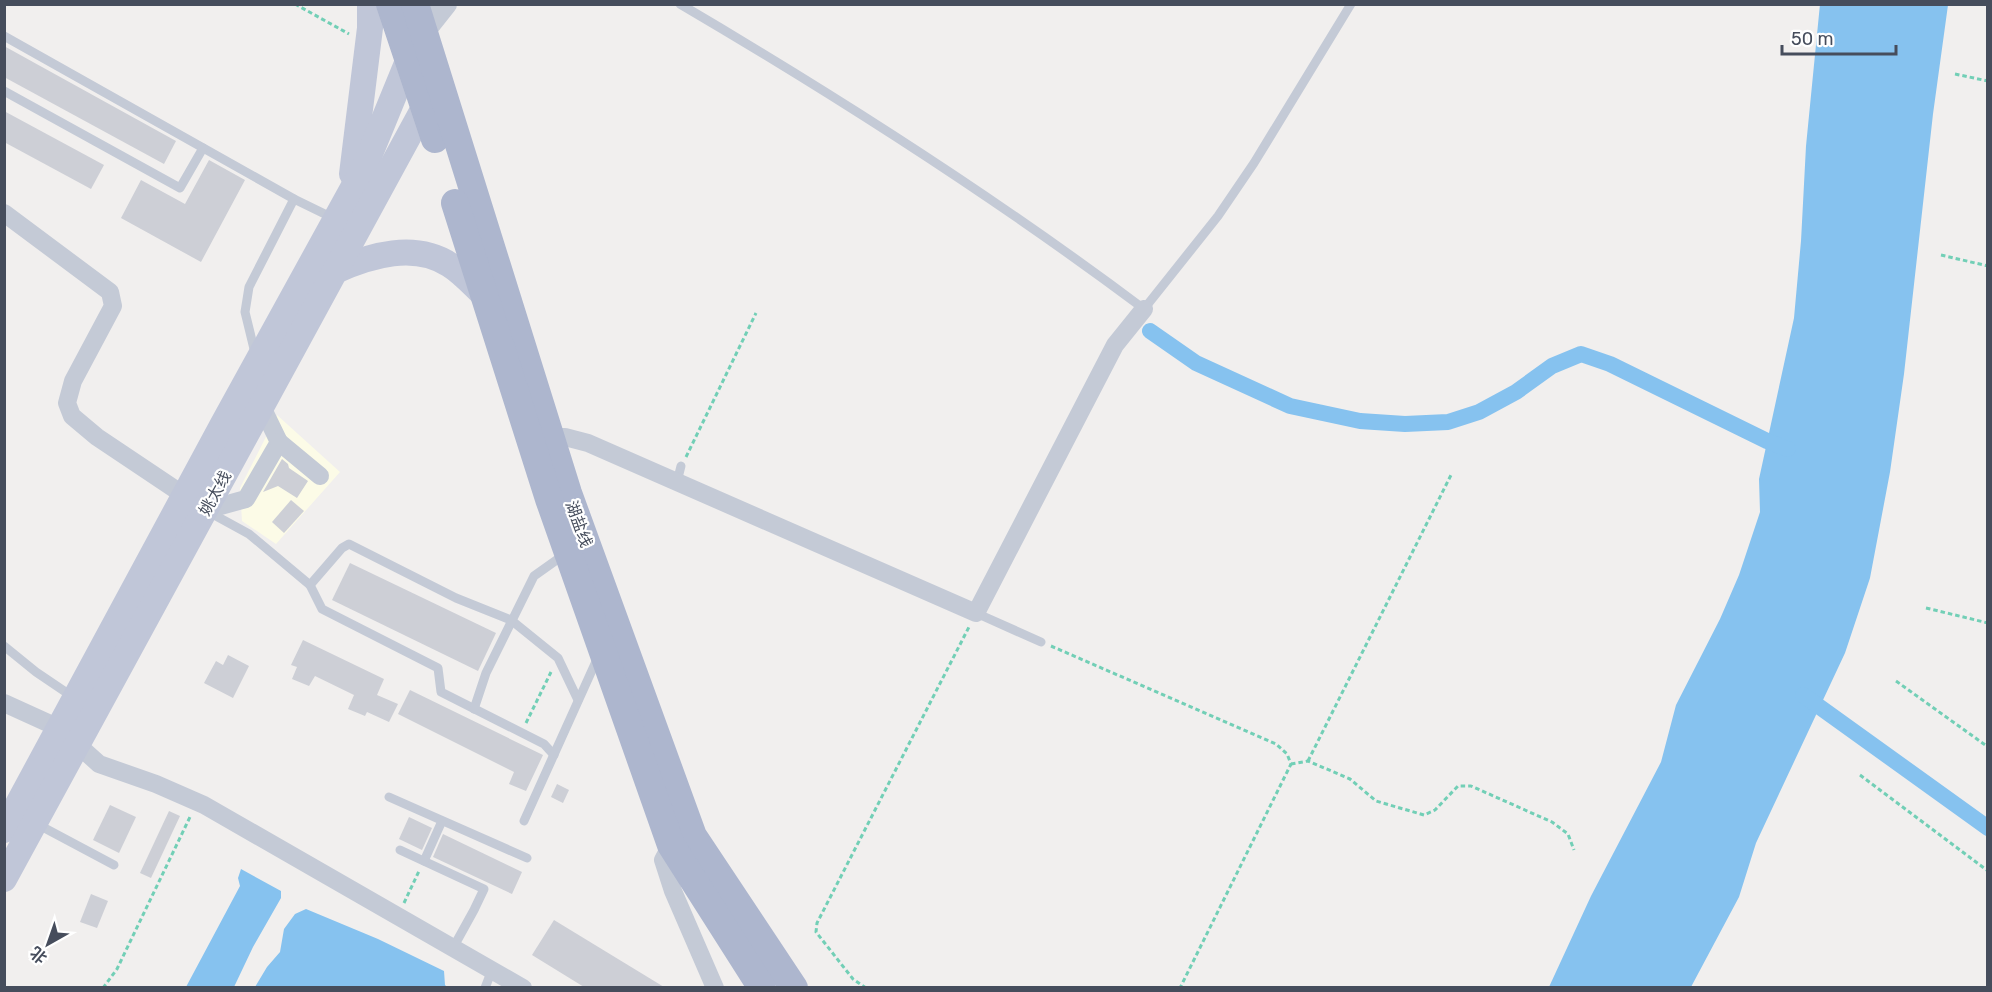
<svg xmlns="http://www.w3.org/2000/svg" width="1992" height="992" viewBox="0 0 1992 992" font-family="Rubik,'Noto Sans SC',sans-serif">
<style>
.commercial{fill:#fcfbe7}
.water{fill:#86c2ef}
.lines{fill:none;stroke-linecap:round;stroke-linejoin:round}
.canal{stroke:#86c2ef;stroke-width:16}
.building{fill:#cdcfd6}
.path{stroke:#72cfb6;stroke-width:3;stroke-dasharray:4.5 3;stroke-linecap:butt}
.service{stroke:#c4cad6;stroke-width:9}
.minor{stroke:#c4cad6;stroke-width:18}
.tertiary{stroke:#c4cad6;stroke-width:22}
.secondary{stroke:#c0c6d8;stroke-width:26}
.primary{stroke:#adb6ce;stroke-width:28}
.labels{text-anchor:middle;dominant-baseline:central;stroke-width:4.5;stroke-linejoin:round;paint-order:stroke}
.street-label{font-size:16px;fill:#464d5c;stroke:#fff}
</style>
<rect width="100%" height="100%" fill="#f1efee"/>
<!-- commercial -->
<path class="commercial" d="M 277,415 L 340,472 L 276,544 L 242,521 L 240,488 Z"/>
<!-- water -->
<g class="water">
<path d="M 1820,4 L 1948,5 L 1933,114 L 1904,374 L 1890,472 L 1870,578 L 1845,653 L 1756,843 L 1739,897 L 1691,987 L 1549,987 L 1591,896 L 1661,762 L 1676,705 L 1720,619 L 1739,575 L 1760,512 L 1759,479 L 1794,318 L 1801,241 L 1806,146 Z"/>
<path d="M 241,869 L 281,891 L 281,898 L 253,947 L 234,987 L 186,987 L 240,886 L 238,878 Z"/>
<path d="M 306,909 L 378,939 L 444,971 L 445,985 L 447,987 L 255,987 L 267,967 L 280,952 L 284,929 L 295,914 Z"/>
</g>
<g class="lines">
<!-- canal -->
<g class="canal">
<path d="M 1150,331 L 1196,363 L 1290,406 L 1360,421 L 1405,424 L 1448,422 L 1479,412 L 1516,392 L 1552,366 L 1581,354 L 1610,364 L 1767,441 L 1788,449"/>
<path d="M 1803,695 L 1988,828"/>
</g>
</g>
<!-- building -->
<g class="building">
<path d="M 4,46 L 176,141 L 164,164 L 4,77 Z"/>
<path d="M 4,111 L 104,165 L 91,189 L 4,142 Z"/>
<path d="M 209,160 L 245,180 L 201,262 L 121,218 L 141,180 L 185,204 Z"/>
<path d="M 282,459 L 288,464 L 289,468 L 308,481 L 297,498 L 278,486 L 263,492 Z"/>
<path d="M 291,500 L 304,511 L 284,533 L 272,522 Z"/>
<path d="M 350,563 L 496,633 L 478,671 L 332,600 Z"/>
<path d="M 303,640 L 384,679 L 377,695 L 398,704 L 389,722 L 367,712 L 365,716 L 348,709 L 354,695 L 315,676 L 309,686 L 292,679 L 297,667 L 291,665 Z"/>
<path d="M 228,655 L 249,666 L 233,698 L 204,683 L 216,661 L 223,665 Z"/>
<path d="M 410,690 L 543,755 L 526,791 L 509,784 L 514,772 L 398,714 Z"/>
<path d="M 557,784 L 569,790 L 563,803 L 551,797 Z"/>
<path d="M 110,805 L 136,817 L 119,853 L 93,840 Z"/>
<path d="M 169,811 L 180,816 L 151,878 L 140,873 Z"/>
<path d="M 409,817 L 432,828 L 422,850 L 399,839 Z"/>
<path d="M 443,834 L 522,872 L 512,894 L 433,857 Z"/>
<path d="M 91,894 L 108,901 L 97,928 L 80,922 Z"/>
<path d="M 554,920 L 664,987 L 584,987 L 532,955 Z"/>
</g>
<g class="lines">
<!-- path -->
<g class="path">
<path d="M 295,4 L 349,34"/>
<path d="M 1955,74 L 1988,81"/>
<path d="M 1941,255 L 1988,266"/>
<path d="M 686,457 L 756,313"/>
<path d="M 1926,608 L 1988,623"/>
<path d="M 1051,646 L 1276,744 L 1287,754 L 1291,764 L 1180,988"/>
<path d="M 1896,681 L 1988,747"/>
<path d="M 526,723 L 551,672"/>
<path d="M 1308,761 L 1452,473"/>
<path d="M 1291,764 L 1308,761 L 1350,779 L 1376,801 L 1424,815 L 1435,810 L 1458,786 L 1471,786 L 1552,822 L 1568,834 L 1574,850"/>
<path d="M 1860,775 L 1988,871"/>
<path d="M 404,903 L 419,871"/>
<path d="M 103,988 L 117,969 L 190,817"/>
<path d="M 866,988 L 853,979 L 816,932 L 817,923 L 969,627"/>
</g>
<!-- service -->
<g class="service">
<path d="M 680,4 C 840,98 996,198 1144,309 L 1218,216 L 1254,163 L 1351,4"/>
<path d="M 4,36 L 294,199 L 333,218"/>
<path d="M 4,91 L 180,188 L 203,148"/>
<path d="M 255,353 L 245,312 L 249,287 L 294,199"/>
<path d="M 677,482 L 681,466"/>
<path d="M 207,511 L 249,534 L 310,585 L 322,609 L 438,668 L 441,692 L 544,744 L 554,755"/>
<path d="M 310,585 L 342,548 L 349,544 L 456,598 L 511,620 L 558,658 L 578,700"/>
<path d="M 976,613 L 1041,642"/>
<path d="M 4,646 L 36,672 L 73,697"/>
<path d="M 474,709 L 486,673 L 534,576 L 565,554"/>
<path d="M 389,797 L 527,858"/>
<path d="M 524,821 L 598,657"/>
<path d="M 37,824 L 114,865"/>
<path d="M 400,850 L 484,889 L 474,910 L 453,948"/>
<path d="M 424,861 L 442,821"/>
<path d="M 485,988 L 492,970"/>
</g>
<!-- minor -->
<g class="minor">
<path d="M 4,213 L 110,292 L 113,306 L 73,381 L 67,403 L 72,416 L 97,437 L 206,510 L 246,499 L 279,442 L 262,407"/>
<path d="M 551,437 L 565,437 L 588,443 L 976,613 L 1115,345 L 1144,309"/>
<path d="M 279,442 L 320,476"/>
<path d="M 4,703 L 59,728 L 99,764 L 156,784 L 204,805 L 523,988"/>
<path d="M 671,845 L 663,860 L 673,891 L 715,988"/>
</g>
<!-- tertiary -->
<path class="tertiary" d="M 423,33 L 446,4"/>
<!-- secondary -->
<g class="secondary">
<path d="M 352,174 L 370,28 L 370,4"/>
<path d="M 335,271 C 371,255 415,242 450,265 C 463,273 474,286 485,296"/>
<path d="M 4,830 L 223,424 L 365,166 L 408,61"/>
<path d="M 4,879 L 425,106"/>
</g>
<!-- primary -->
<g class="primary">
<path d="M 390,4 L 435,139"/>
<path d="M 415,4 L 568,493 L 693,836 L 794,988"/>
<path d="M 455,203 L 549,499 L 671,845 L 762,988"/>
</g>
</g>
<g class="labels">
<!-- street labels -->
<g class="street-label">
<text transform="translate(215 493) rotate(-61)">姚太线</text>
<text transform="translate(579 524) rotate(70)">湖盐线</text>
</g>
</g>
<!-- border -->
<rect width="1992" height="992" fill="none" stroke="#464d5c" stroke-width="12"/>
<!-- north arrow -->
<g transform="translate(48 944) rotate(220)" stroke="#ffffff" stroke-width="4.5" paint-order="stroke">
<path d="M0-4.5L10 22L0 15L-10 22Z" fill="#464d5c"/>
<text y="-9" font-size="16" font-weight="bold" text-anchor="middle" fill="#464d5c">北</text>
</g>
<!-- scale -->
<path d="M1782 45v9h114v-9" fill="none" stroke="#464d5c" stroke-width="3"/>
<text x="1791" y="45" font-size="18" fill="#464d5c" stroke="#ffffff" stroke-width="4.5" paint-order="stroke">50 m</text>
</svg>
